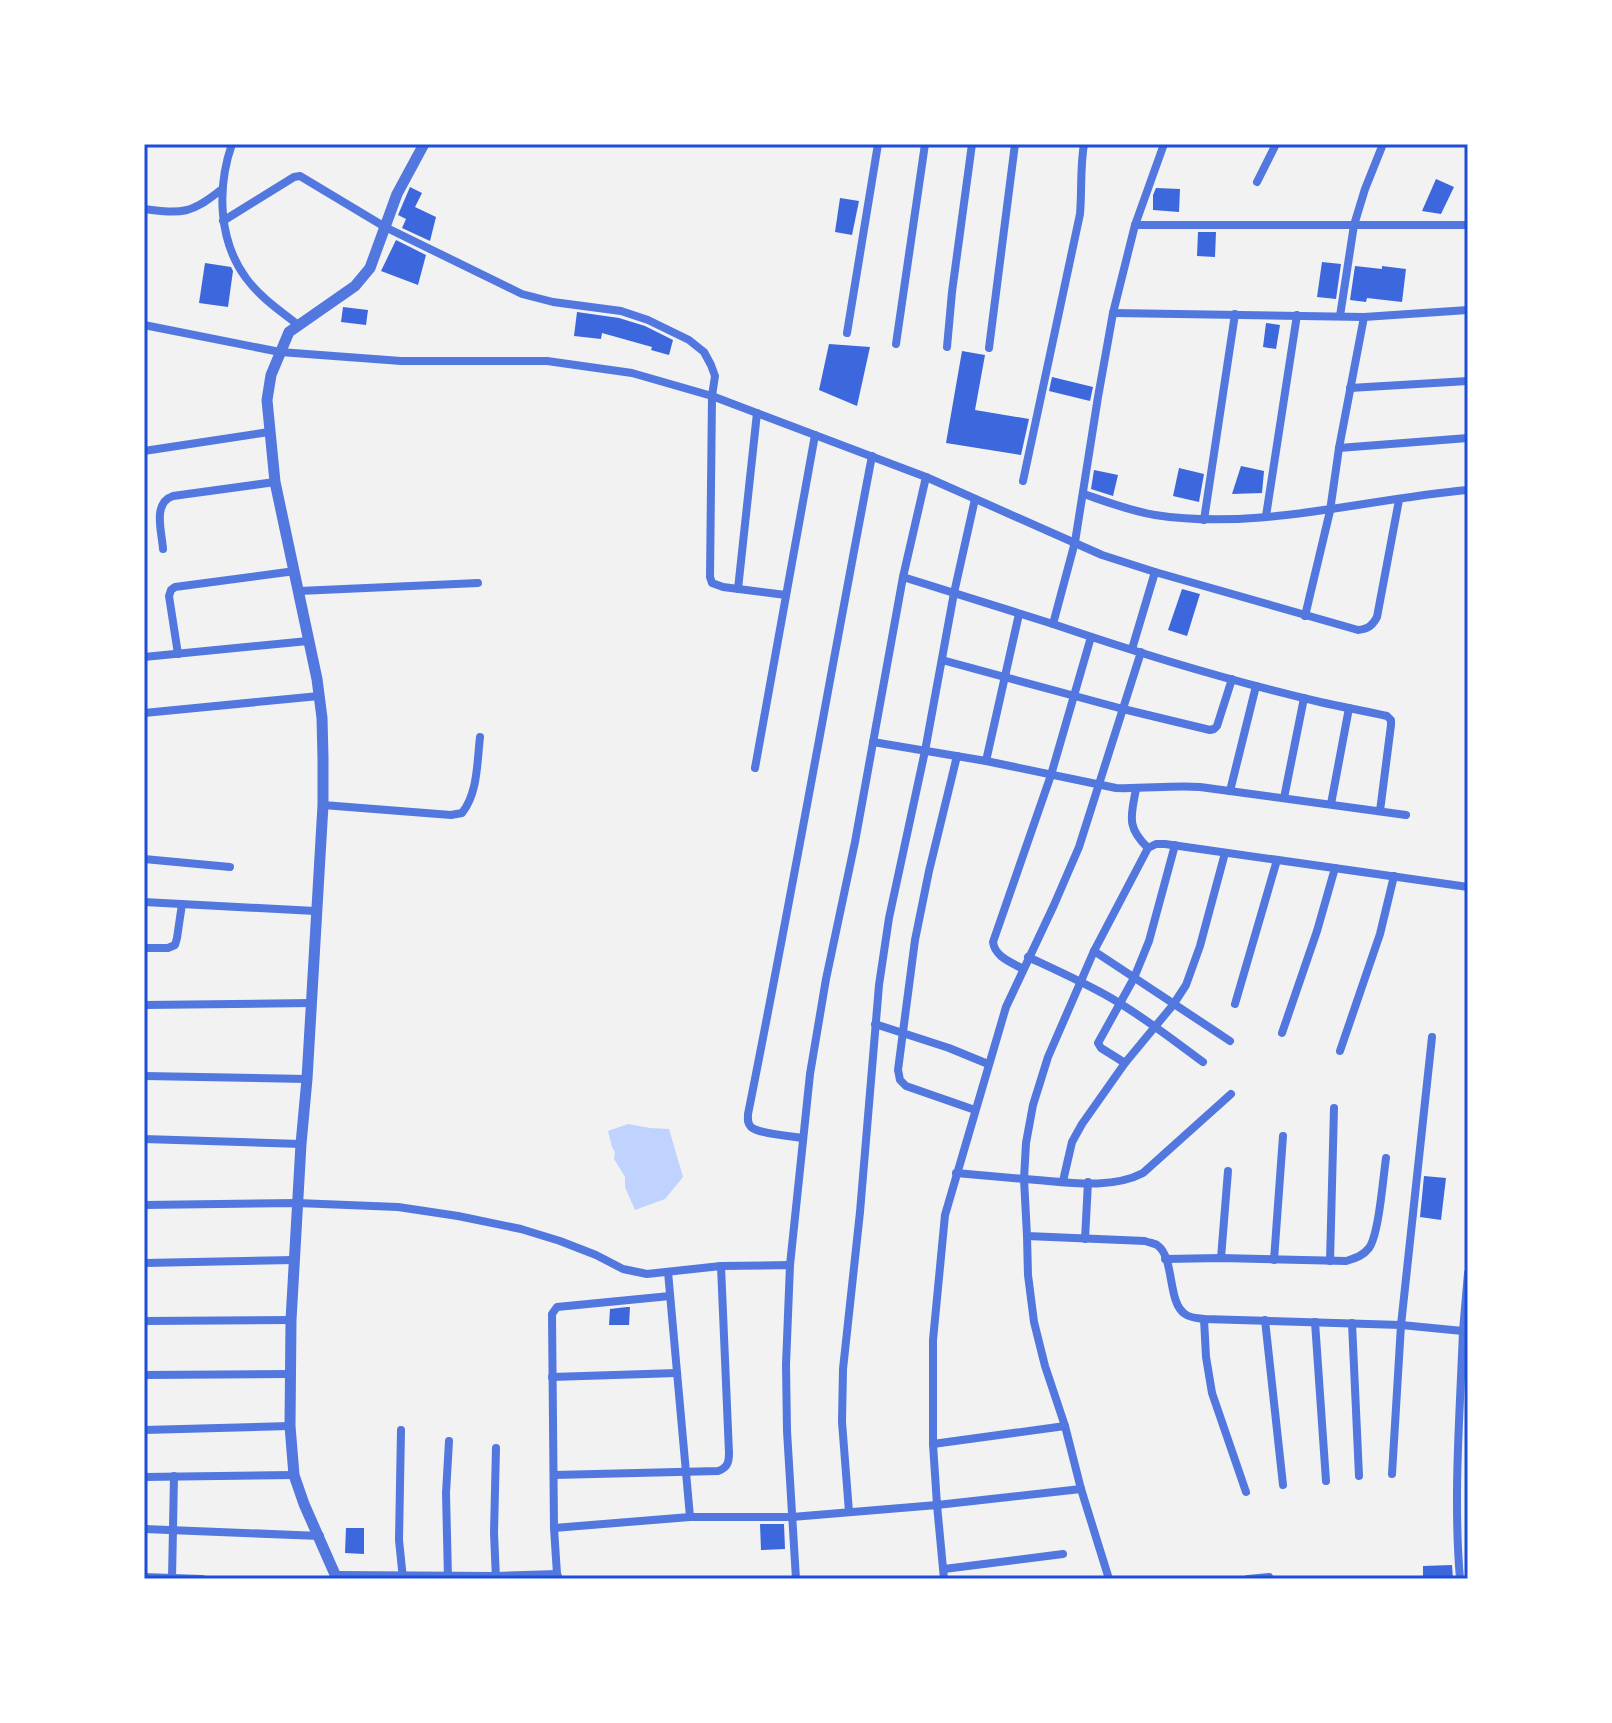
<svg xmlns="http://www.w3.org/2000/svg" width="1612" height="1723" viewBox="0 0 1612 1723" font-family="Helvetica,sans-serif">
<style>
.water{fill:#bfd3fe}
.building{fill:#3d67dc}
.lines{fill:none;stroke-linecap:round;stroke-linejoin:round}
.minor{stroke:#5277de;stroke-width:8}
.tertiary{stroke:#5277de;stroke-width:11}
.neatline{fill:none;stroke:#1d4ed8;stroke-width:3}
</style>
<rect width="100%" height="100%" fill="#f2f2f2"/>
<!-- water -->
<path class="water" d="M 628,1124 L 650,1128 L 669,1129 L 683,1177 L 665,1199 L 635,1210 L 625,1187 L 625,1177 L 614,1159 L 615,1152 L 612,1147 L 608,1131 Z"/>
<!-- building -->
<g class="building">
<path d="M 1436,179 L 1454,187 L 1441,214 L 1422,211 Z"/>
<path d="M 410,187 L 422,193 L 415,207 L 436,217 L 430,241 L 402,228 L 406,219 L 398,215 Z"/>
<path d="M 1156,188 L 1180,189 L 1179,212 L 1153,210 L 1153,195 Z"/>
<path d="M 840,198 L 859,201 L 852,235 L 835,232 Z"/>
<path d="M 1198,232 L 1216,232 L 1215,257 L 1197,256 Z"/>
<path d="M 396,240 L 426,255 L 418,285 L 381,271 Z"/>
<path d="M 1322,262 L 1341,264 L 1336,299 L 1317,297 Z"/>
<path d="M 205,263 L 231,267 L 233,271 L 228,307 L 199,303 Z"/>
<path d="M 1355,266 L 1382,269 L 1382,266 L 1406,269 L 1402,302 L 1367,298 L 1366,302 L 1350,300 Z"/>
<path d="M 343,307 L 368,310 L 366,325 L 341,322 Z"/>
<path d="M 577,312 L 619,318 L 645,326 L 673,340 L 669,355 L 651,350 L 652,347 L 602,333 L 601,339 L 574,336 Z"/>
<path d="M 1266,323 L 1280,325 L 1276,349 L 1263,347 Z"/>
<path d="M 829,344 L 870,347 L 857,406 L 819,390 Z"/>
<path d="M 962,351 L 985,355 L 975,410 L 1029,419 L 1021,455 L 946,443 Z"/>
<path d="M 1052,377 L 1093,387 L 1090,401 L 1049,391 Z"/>
<path d="M 1241,466 L 1264,471 L 1262,493 L 1232,494 Z"/>
<path d="M 1179,468 L 1204,474 L 1199,502 L 1173,496 Z"/>
<path d="M 1094,470 L 1118,475 L 1113,496 L 1091,489 Z"/>
<path d="M 1182,589 L 1200,594 L 1187,636 L 1168,630 Z"/>
<path d="M 1424,1176 L 1446,1178 L 1441,1220 L 1420,1217 Z"/>
<path d="M 627,1307 L 630,1307 L 629,1325 L 609,1325 L 610,1309 Z"/>
<path d="M 760,1524 L 784,1524 L 785,1549 L 761,1550 Z"/>
<path d="M 346,1528 L 364,1528 L 364,1554 L 345,1553 Z"/>
<path d="M 1452,1565 L 1453,1579 L 1423,1579 L 1423,1566 Z"/>
</g>
<g class="lines">
<!-- minor -->
<g class="minor">
<path d="M 232,144 C 217,187 218,240 246,278 C 260,297 279,310 297,324"/>
<path d="M 1164,144 L 1135,225 L 1113,313 L 1098,397 L 1075,542 L 1053,624 C 1141,654 1230,681 1320,702 C 1342,707 1365,711 1387,716 L 1391,720 L 1391,725 L 1380,811"/>
<path d="M 1257,182 L 1276,144"/>
<path d="M 144,209 C 183,214 191,214 222,189"/>
<path d="M 223,221 L 294,177 L 300,176 L 385,227 L 522,294 L 553,302 L 621,311 L 648,320 L 689,340 L 704,352 L 711,365 L 715,376 L 712,396 L 710,577 L 712,583 L 723,587 L 786,595"/>
<path d="M 1135,225 L 1468,225"/>
<path d="M 1113,313 L 1364,317 L 1468,310"/>
<path d="M 1340,316 L 1354,225 L 1365,189 L 1383,144"/>
<path d="M 144,325 L 280,352 L 401,361 L 547,361 L 632,373 L 712,396 L 926,477 L 1102,555 L 1155,572 L 1358,630 C 1368,629 1372,626 1377,617 L 1399,500"/>
<path d="M 847,333 L 878,144"/>
<path d="M 896,344 L 925,144"/>
<path d="M 947,347 L 952,292 L 972,144"/>
<path d="M 989,348 L 1015,144"/>
<path d="M 1350,388 L 1468,381"/>
<path d="M 1339,448 L 1468,438"/>
<path d="M 144,451 L 269,432"/>
<path d="M 1023,481 L 1080,214 C 1082,191 1080,167 1084,144"/>
<path d="M 1084,494 C 1107,502 1130,511 1155,515 C 1260,531 1364,499 1468,490"/>
<path d="M 1266,516 L 1297,315"/>
<path d="M 1204,520 L 1235,314"/>
<path d="M 163,549 C 162,532 152,503 173,496 L 275,482"/>
<path d="M 903,577 L 1053,624"/>
<path d="M 738,589 L 757,413"/>
<path d="M 299,591 L 478,583"/>
<path d="M 1305,616 L 1330,511 L 1339,448 L 1364,317"/>
<path d="M 1132,649 L 1155,572"/>
<path d="M 178,654 L 169,596 L 171,590 L 175,587 L 295,571"/>
<path d="M 144,657 L 308,641"/>
<path d="M 942,660 L 1123,709 L 1210,730 L 1214,729 L 1217,726 L 1232,679"/>
<path d="M 144,713 L 319,696"/>
<path d="M 873,742 L 986,761 L 1116,788 C 1144,789 1172,785 1200,787 L 1406,815"/>
<path d="M 957,756 L 929,871 L 915,940 L 898,1070 L 900,1080 L 906,1086 L 975,1110"/>
<path d="M 986,761 L 1019,614"/>
<path d="M 755,768 L 815,435"/>
<path d="M 1136,789 C 1131,816 1126,827 1148,848"/>
<path d="M 1230,791 L 1256,686"/>
<path d="M 1284,798 L 1304,698"/>
<path d="M 1331,804 L 1349,708"/>
<path d="M 323,805 L 451,815 L 462,813 C 478,793 477,762 480,737"/>
<path d="M 144,859 L 230,867"/>
<path d="M 144,902 L 315,911"/>
<path d="M 144,948 L 168,948 L 175,945 L 177,938 L 182,904"/>
<path d="M 1094,951 L 1230,1041"/>
<path d="M 1028,957 C 1056,970 1085,983 1111,998 C 1144,1017 1173,1040 1203,1062"/>
<path d="M 1023,969 C 1011,962 995,957 993,942 L 1051,775 L 1091,637"/>
<path d="M 1235,1004 L 1277,860"/>
<path d="M 144,1005 L 311,1003"/>
<path d="M 875,1024 L 949,1048 L 988,1064"/>
<path d="M 1282,1033 L 1317,931 L 1335,868"/>
<path d="M 1340,1051 L 1380,934 L 1394,876"/>
<path d="M 1125,1063 L 1101,1048 L 1098,1043 L 1134,978 L 1149,941 L 1175,845"/>
<path d="M 144,1076 L 307,1079"/>
<path d="M 1231,1094 L 1143,1173 C 1109,1191 1061,1181 1024,1179 L 1026,1143 L 1033,1105 L 1048,1057 L 1094,951 L 1148,848 L 1156,844 L 1165,844 L 1468,887"/>
<path d="M 803,1138 C 792,1136 759,1134 751,1127 C 747,1123 748,1119 748,1114 C 792,895 830,675 872,456"/>
<path d="M 144,1139 L 301,1144"/>
<path d="M 956,1173 L 1024,1179 L 1027,1236 L 1145,1241 C 1147,1242 1156,1244 1157,1245 C 1175,1257 1167,1302 1185,1314 C 1190,1318 1197,1318 1204,1319 L 1401,1325 L 1463,1331 C 1460,1413 1453,1497 1460,1579"/>
<path d="M 1063,1181 L 1072,1142 L 1082,1124 L 1125,1063 L 1173,1005 L 1186,985 L 1200,946 L 1225,853"/>
<path d="M 144,1205 L 297,1203 L 398,1207 L 458,1216 L 521,1229 L 560,1241 L 596,1255 L 623,1269 L 647,1274 L 721,1266 L 790,1265 L 786,1365 L 787,1431 L 796,1579"/>
<path d="M 1027,1236 L 1028,1275 L 1034,1322 L 1045,1366 L 1065,1426 L 1081,1489 L 1109,1579"/>
<path d="M 1085,1239 L 1088,1182"/>
<path d="M 1221,1258 L 1228,1171"/>
<path d="M 1165,1259 L 1221,1258 L 1346,1261 C 1355,1258 1363,1256 1369,1248 C 1379,1234 1383,1178 1386,1158"/>
<path d="M 1274,1260 L 1283,1136"/>
<path d="M 1330,1261 L 1334,1108"/>
<path d="M 144,1263 L 294,1260"/>
<path d="M 790,1265 L 810,1074 L 826,979 L 855,842 L 903,577 L 926,477"/>
<path d="M 668,1272 L 690,1517"/>
<path d="M 1204,1319 L 1206,1357 L 1212,1393 L 1246,1492"/>
<path d="M 1265,1320 L 1283,1485"/>
<path d="M 144,1321 L 291,1320"/>
<path d="M 1315,1322 L 1326,1481"/>
<path d="M 1352,1323 L 1359,1476"/>
<path d="M 1467,1331 L 1463,1331 L 1468,1273"/>
<path d="M 144,1375 L 290,1374"/>
<path d="M 552,1377 L 677,1373"/>
<path d="M 144,1430 L 290,1426"/>
<path d="M 401,1430 L 399,1540 L 403,1579"/>
<path d="M 933,1444 L 1065,1426"/>
<path d="M 496,1448 L 494,1533 L 496,1579"/>
<path d="M 1392,1474 L 1401,1325 L 1432,1037"/>
<path d="M 554,1475 L 718,1471 C 727,1468 729,1463 729,1453 L 721,1266"/>
<path d="M 144,1477 L 294,1475"/>
<path d="M 1081,1489 L 937,1505 L 933,1444 L 933,1340 L 945,1215 L 1006,1007 L 1054,905 L 1079,847 L 1141,652"/>
<path d="M 849,1512 L 842,1422 L 843,1369 L 860,1212 L 879,985 L 889,918 L 925,751 L 954,593 L 975,499"/>
<path d="M 554,1528 L 690,1517 L 792,1517 L 937,1505 L 944,1579"/>
<path d="M 144,1529 L 320,1536"/>
<path d="M 944,1569 L 1063,1554"/>
<path d="M 557,1574 L 554,1528 L 552,1314 L 557,1307 L 670,1296"/>
<path d="M 337,1575 L 496,1576 L 557,1574 L 558,1576"/>
<path d="M 144,1577 L 202,1579"/>
<path d="M 448,1578 L 446,1493 L 449,1441"/>
<path d="M 172,1579 L 174,1476"/>
<path d="M 1248,1579 L 1269,1577"/>
</g>
<!-- tertiary -->
<path class="tertiary" d="M 337,1579 L 304,1504 L 294,1475 L 290,1426 L 291,1320 L 301,1144 L 307,1079 L 323,805 L 323,758 L 322,718 L 317,679 L 275,482 L 267,400 L 271,375 L 289,332 L 355,286 L 370,268 L 397,194 L 424,144"/>
</g>
<!-- border -->
<rect width="1612" height="1723" fill="none" stroke="#ffffff" stroke-width="292"/>
<rect x="146" y="146" width="1320" height="1431" class="neatline"/>
</svg>
